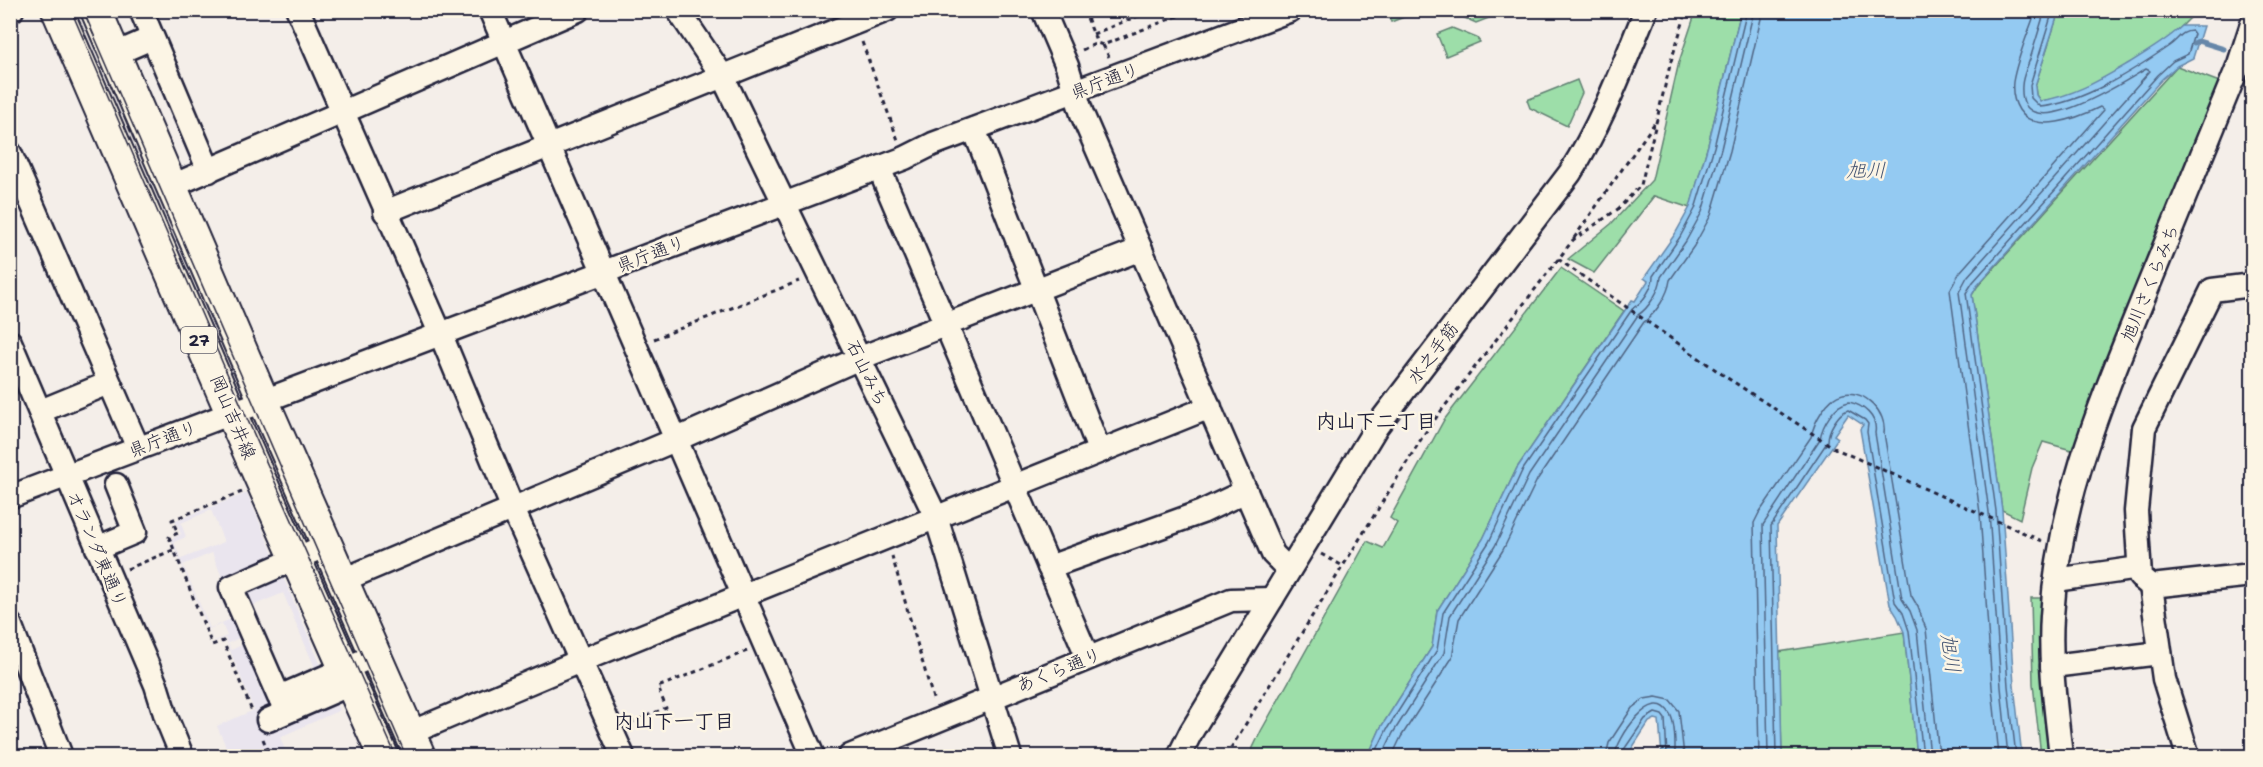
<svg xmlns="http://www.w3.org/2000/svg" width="2263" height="767" viewBox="0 0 2263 767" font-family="'Shantell Sans','Klee One',sans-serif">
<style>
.built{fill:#eae5ee;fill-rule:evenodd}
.green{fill:#9ddea9;stroke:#608072;stroke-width:1.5}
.water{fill:#94caf2;stroke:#6687a9;stroke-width:1.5}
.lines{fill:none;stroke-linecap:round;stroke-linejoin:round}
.shore{stroke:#506584;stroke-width:1.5}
.stream{stroke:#6687a9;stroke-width:5}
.minor-casing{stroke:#22223b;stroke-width:27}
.major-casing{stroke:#22223b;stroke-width:34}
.path{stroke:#22223b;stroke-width:3;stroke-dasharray:4.5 4.5;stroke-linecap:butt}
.minor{stroke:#fcf5e5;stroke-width:22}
.major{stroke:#fcf5e5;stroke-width:30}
.tram{stroke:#22223b;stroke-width:1.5}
.labels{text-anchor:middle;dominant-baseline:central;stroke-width:5;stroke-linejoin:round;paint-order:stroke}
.shield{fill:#fcf5e5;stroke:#63616e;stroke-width:1.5}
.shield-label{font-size:16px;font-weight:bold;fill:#22223b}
.street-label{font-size:18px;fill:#22223b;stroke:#fcf5e5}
.water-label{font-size:20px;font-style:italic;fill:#445472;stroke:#fcf5e5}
.neighbourhood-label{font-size:20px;font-weight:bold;fill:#22223b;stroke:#fcf5e5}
</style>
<rect width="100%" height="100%" fill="#f4eee9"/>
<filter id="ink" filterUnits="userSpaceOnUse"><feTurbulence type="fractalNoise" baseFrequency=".0167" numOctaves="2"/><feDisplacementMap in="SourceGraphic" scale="12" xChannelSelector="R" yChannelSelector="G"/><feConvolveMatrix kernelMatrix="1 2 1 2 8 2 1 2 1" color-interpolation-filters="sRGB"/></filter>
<g filter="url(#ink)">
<!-- built -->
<path class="built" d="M 247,493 L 340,710 L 280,737 L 285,750 L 271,756 L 230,756 L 217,726 L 254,710 L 225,638 L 214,642 L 171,539 L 181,534 L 175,521 ZM 211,510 L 224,542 L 181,559 L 174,542 L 186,537 L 181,523 ZM 212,553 L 238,616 L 210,628 L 183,565 ZM 283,593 L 324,689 L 271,687 L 261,691 L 255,679 L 258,677 L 244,644 L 231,650 L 228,643 L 248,634 L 238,612 ZM 222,624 L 227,636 L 214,641 L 209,629 Z"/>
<!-- green -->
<g class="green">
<path d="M 1386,11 L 1425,11 L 1417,12 L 1391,22 Z"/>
<path d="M 1449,11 L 1489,11 L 1494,16 L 1476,23 Z"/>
<path d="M 1696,11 L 1741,11 L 1708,145 L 1690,208 L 1654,196 L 1594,273 L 1568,259 L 1611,224 L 1652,180 L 1679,62 Z"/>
<path d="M 2059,11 L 2197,11 L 2168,40 L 2087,89 L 2058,98 L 2040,101 L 2036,95 L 2035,86 Z"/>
<path d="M 1452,28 L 1477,38 L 1480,42 L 1446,56 L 1437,34 Z"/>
<path d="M 2177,66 L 2222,83 L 2075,451 L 2043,442 L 2032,468 L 2020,519 L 2002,510 L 1972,295 L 1977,287 Z"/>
<path d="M 1577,80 L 1582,93 L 1567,126 L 1530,108 L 1527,100 Z"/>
<path d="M 1561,268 L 1624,311 L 1517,468 L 1483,539 L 1437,611 L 1432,647 L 1381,727 L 1368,756 L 1249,756 L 1261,731 L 1367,541 L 1383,548 L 1397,523 L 1390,518 L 1444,420 Z"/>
<path d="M 2031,598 L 2043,598 C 2034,650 2044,705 2050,756 L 2041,756 L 2033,684 Z"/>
<path d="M 1904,632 L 1917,756 L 1782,756 L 1779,652 Z"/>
</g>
<!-- water -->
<path class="water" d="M 1741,11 L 2059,11 L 2035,86 L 2036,95 L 2040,101 C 2074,96 2100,80 2129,63 C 2148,51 2166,41 2182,26 L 2203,26 L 2193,58 L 2177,66 L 2162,79 L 1977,286 L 1972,295 L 2002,510 L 2014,685 L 2022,756 L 1917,756 L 1904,632 L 1897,616 L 1890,605 L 1860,429 L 1863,425 L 1848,415 L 1834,435 L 1838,438 L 1777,526 L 1782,756 L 1662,756 L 1659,720 L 1655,719 L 1649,722 L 1627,756 L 1368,756 L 1381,727 L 1432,647 L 1437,611 L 1483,539 L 1517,468 L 1632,300 L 1635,301 L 1648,281 L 1644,278 L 1675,234 L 1690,207 L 1708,145 Z"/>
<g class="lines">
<!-- shore -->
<g class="shore">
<path d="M 1374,756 L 1387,729 L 1437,650 L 1443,613 L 1489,542 L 1522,471 L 1633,308 C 1643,303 1653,287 1653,276 L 1680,237 L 1695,209 L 1714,147 L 1747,10"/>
<path d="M 1382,756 L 1393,733 L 1444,653 L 1450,616 L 1495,546 L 1529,475 L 1638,315 C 1649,308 1660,290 1661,277 L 1686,241 L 1702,212 L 1721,149 L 1754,10"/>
<path d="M 1392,756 L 1401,737 L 1452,658 L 1459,619 L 1503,550 L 1537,480 L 1644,322 C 1656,313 1668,295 1670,280 L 1694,246 L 1711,215 L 1730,151 L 1763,10"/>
<path d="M 1606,756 L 1609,743 L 1632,708 L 1644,699 L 1656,697 L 1670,700 L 1679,711 L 1684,756"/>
<path d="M 1615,756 C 1616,740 1653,683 1670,714 C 1676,724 1675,745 1675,756"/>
<path d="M 1623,756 L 1623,751 L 1645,719 L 1655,713 L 1662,715 L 1665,719 L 1667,756"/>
<path d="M 1759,756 L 1754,523 L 1759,513 L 1811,437 C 1814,422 1827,397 1843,394 C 1865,389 1887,413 1884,433 L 1911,595 L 1918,607 L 1926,629 L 1939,756"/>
<path d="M 1768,756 L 1763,525 L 1820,439 C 1822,426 1834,404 1849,402 C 1863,405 1878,417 1875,433 L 1902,599 L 1910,611 L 1917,630 L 1930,756"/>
<path d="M 1776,756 L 1771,526 L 1828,441 C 1828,430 1838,413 1848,410 L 1865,420 L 1868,424 L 1867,432 L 1895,602 L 1903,613 L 1909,631 L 1923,756"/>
<path d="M 1999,756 L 1992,687 L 1980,513 L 1950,290 L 1960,272 L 2104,110 L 2100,107 C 2078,118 2035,135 2019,110 C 2014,102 2012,92 2013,82 C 2017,58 2028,34 2036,10"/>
<path d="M 2008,756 L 2001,687 L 1989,512 L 1959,292 L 1967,277 L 2150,71 L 2146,69 C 2125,81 2018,152 2022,86 C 2022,77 2027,68 2030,59 C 2035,43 2040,27 2045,10"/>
<path d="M 2016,756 L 2008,686 L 1996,511 L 1966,293 L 1973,282 L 2158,75 L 2173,61 L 2188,54 L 2194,34 L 2192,31 C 2181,31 2178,40 2169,46 C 2134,70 2083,103 2040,107 L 2031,98 L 2030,85 L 2053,10"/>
</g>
<!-- stream -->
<path class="stream" d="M 2194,43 L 2198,41 L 2224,49"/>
<!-- minor casing -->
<g class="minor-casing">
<g id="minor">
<path d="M 141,10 L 209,171"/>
<path d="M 298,10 L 441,335 L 513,509 L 623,756"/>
<path d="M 490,10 C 599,259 705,508 813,756"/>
<path d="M 678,10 L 723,77 L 936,517 L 1010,756"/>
<path d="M 1043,10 L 1067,66 L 1082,114 L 1273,554 L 1289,570"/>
<path d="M 10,11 L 12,10"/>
<path d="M 115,54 L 152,38"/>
<path d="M 974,129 L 1099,450"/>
<path d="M 10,153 L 138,448"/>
<path d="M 879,168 L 1088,658"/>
<path d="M 172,186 L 578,10"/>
<path d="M 385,212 L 887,10"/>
<path d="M 2252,285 L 2212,290 L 2144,428 L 2136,511 L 2140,577 L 2151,586 L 2252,575"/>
<path d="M 10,342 L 156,685 L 166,717 L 182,756"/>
<path d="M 48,408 L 109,383"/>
<path d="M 10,497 L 905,158 L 933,144 L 1291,10"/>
<path d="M 327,545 L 231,587 L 279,697 L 376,655"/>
<path d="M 97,548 L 135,532 L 116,485"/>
<path d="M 1049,567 L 1202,512 L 1246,491"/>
<path d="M 343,580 L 675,440 L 860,358 L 1141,249"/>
<path d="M 2056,580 L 2139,568"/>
<path d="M 2151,586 L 2164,679 L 2188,756"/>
<path d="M 10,624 L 61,756"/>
<path d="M 2052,666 L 2160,653"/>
<path d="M 268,720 L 351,684"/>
<path d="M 410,733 L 580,661 L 1210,407"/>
<path d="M 850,756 L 1231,600 L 1272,599"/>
<path d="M 1179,756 L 1191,732 L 1377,426 L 1570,173 C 1602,123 1623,66 1646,10"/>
<path d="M 2061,756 C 2056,710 2049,663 2052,616 C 2059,501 2100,405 2143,299 C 2175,221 2207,142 2239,64 L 2252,24"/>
</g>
</g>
<!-- major casing -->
<g class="major-casing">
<g id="major">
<path d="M 57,10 L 231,413 L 383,756"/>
<path d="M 96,10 L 264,402 L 420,756"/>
</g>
</g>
<!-- path -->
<g class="path">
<path d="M 1084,10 L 1097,43"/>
<path d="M 1093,34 L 1153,10"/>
<path d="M 862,42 L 898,140"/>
<path d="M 1103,45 L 1109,57"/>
<path d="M 1082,50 L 1097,43 L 1103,45 L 1193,10"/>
<path d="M 1574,238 L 1656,121"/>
<path d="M 1558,259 L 1726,377 L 1836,449 L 2042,541"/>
<path d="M 654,339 L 799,281"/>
<path d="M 242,492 L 172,520 L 178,533 L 169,537 L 212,645 L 223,641 L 252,711"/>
<path d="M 1321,554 L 1343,566"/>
<path d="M 892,556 L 934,702"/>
<path d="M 127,569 L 173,550"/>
<path d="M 630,723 L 666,708 L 658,687 L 747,651"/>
<path d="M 263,739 L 270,756"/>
<path d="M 1226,756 L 1423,436 L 1438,415 L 1573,240 L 1618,209 L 1641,185 L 1671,61 L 1687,10"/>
</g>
<!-- minor -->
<use href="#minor" class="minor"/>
<!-- major -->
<use href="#major" class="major"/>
<!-- tram -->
<g class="tram">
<path d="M 71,10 L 223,364 L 396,756"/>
<path d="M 83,10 L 406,756"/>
</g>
</g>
</g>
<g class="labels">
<!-- shield labels -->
<rect class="shield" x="181" y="327" width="36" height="26" rx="4.5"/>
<g class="shield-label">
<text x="199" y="340">27</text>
</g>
<!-- street labels -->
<g class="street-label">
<text transform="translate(1105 81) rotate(-21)">県庁通り</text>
<text transform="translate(651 254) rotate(-21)">県庁通り</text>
<text transform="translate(2150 283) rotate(-68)">旭川さくらみち</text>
<text transform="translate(1433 353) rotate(-53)">水之手筋</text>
<text transform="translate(867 373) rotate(64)">石山みち</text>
<text transform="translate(233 417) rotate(67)">岡山吉井線</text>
<text transform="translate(163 439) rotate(-21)">県庁通り</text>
<text transform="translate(97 549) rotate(67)">オランダ東通り</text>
<text transform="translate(1059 670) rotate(-22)">あくら通り</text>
</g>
<!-- water labels -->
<g class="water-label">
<text x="1866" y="170">旭川</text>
<text transform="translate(1951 653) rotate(82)">旭川</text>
</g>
<!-- neighbourhood labels -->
<g class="neighbourhood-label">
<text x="1376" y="421">内山下二丁目</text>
<text x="674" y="721">内山下一丁目</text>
</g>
</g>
<!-- margin -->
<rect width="2263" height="767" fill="none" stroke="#fcf5e5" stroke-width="36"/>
<rect x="18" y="18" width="2227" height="731" fill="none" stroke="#22223b" stroke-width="2" filter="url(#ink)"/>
</svg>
